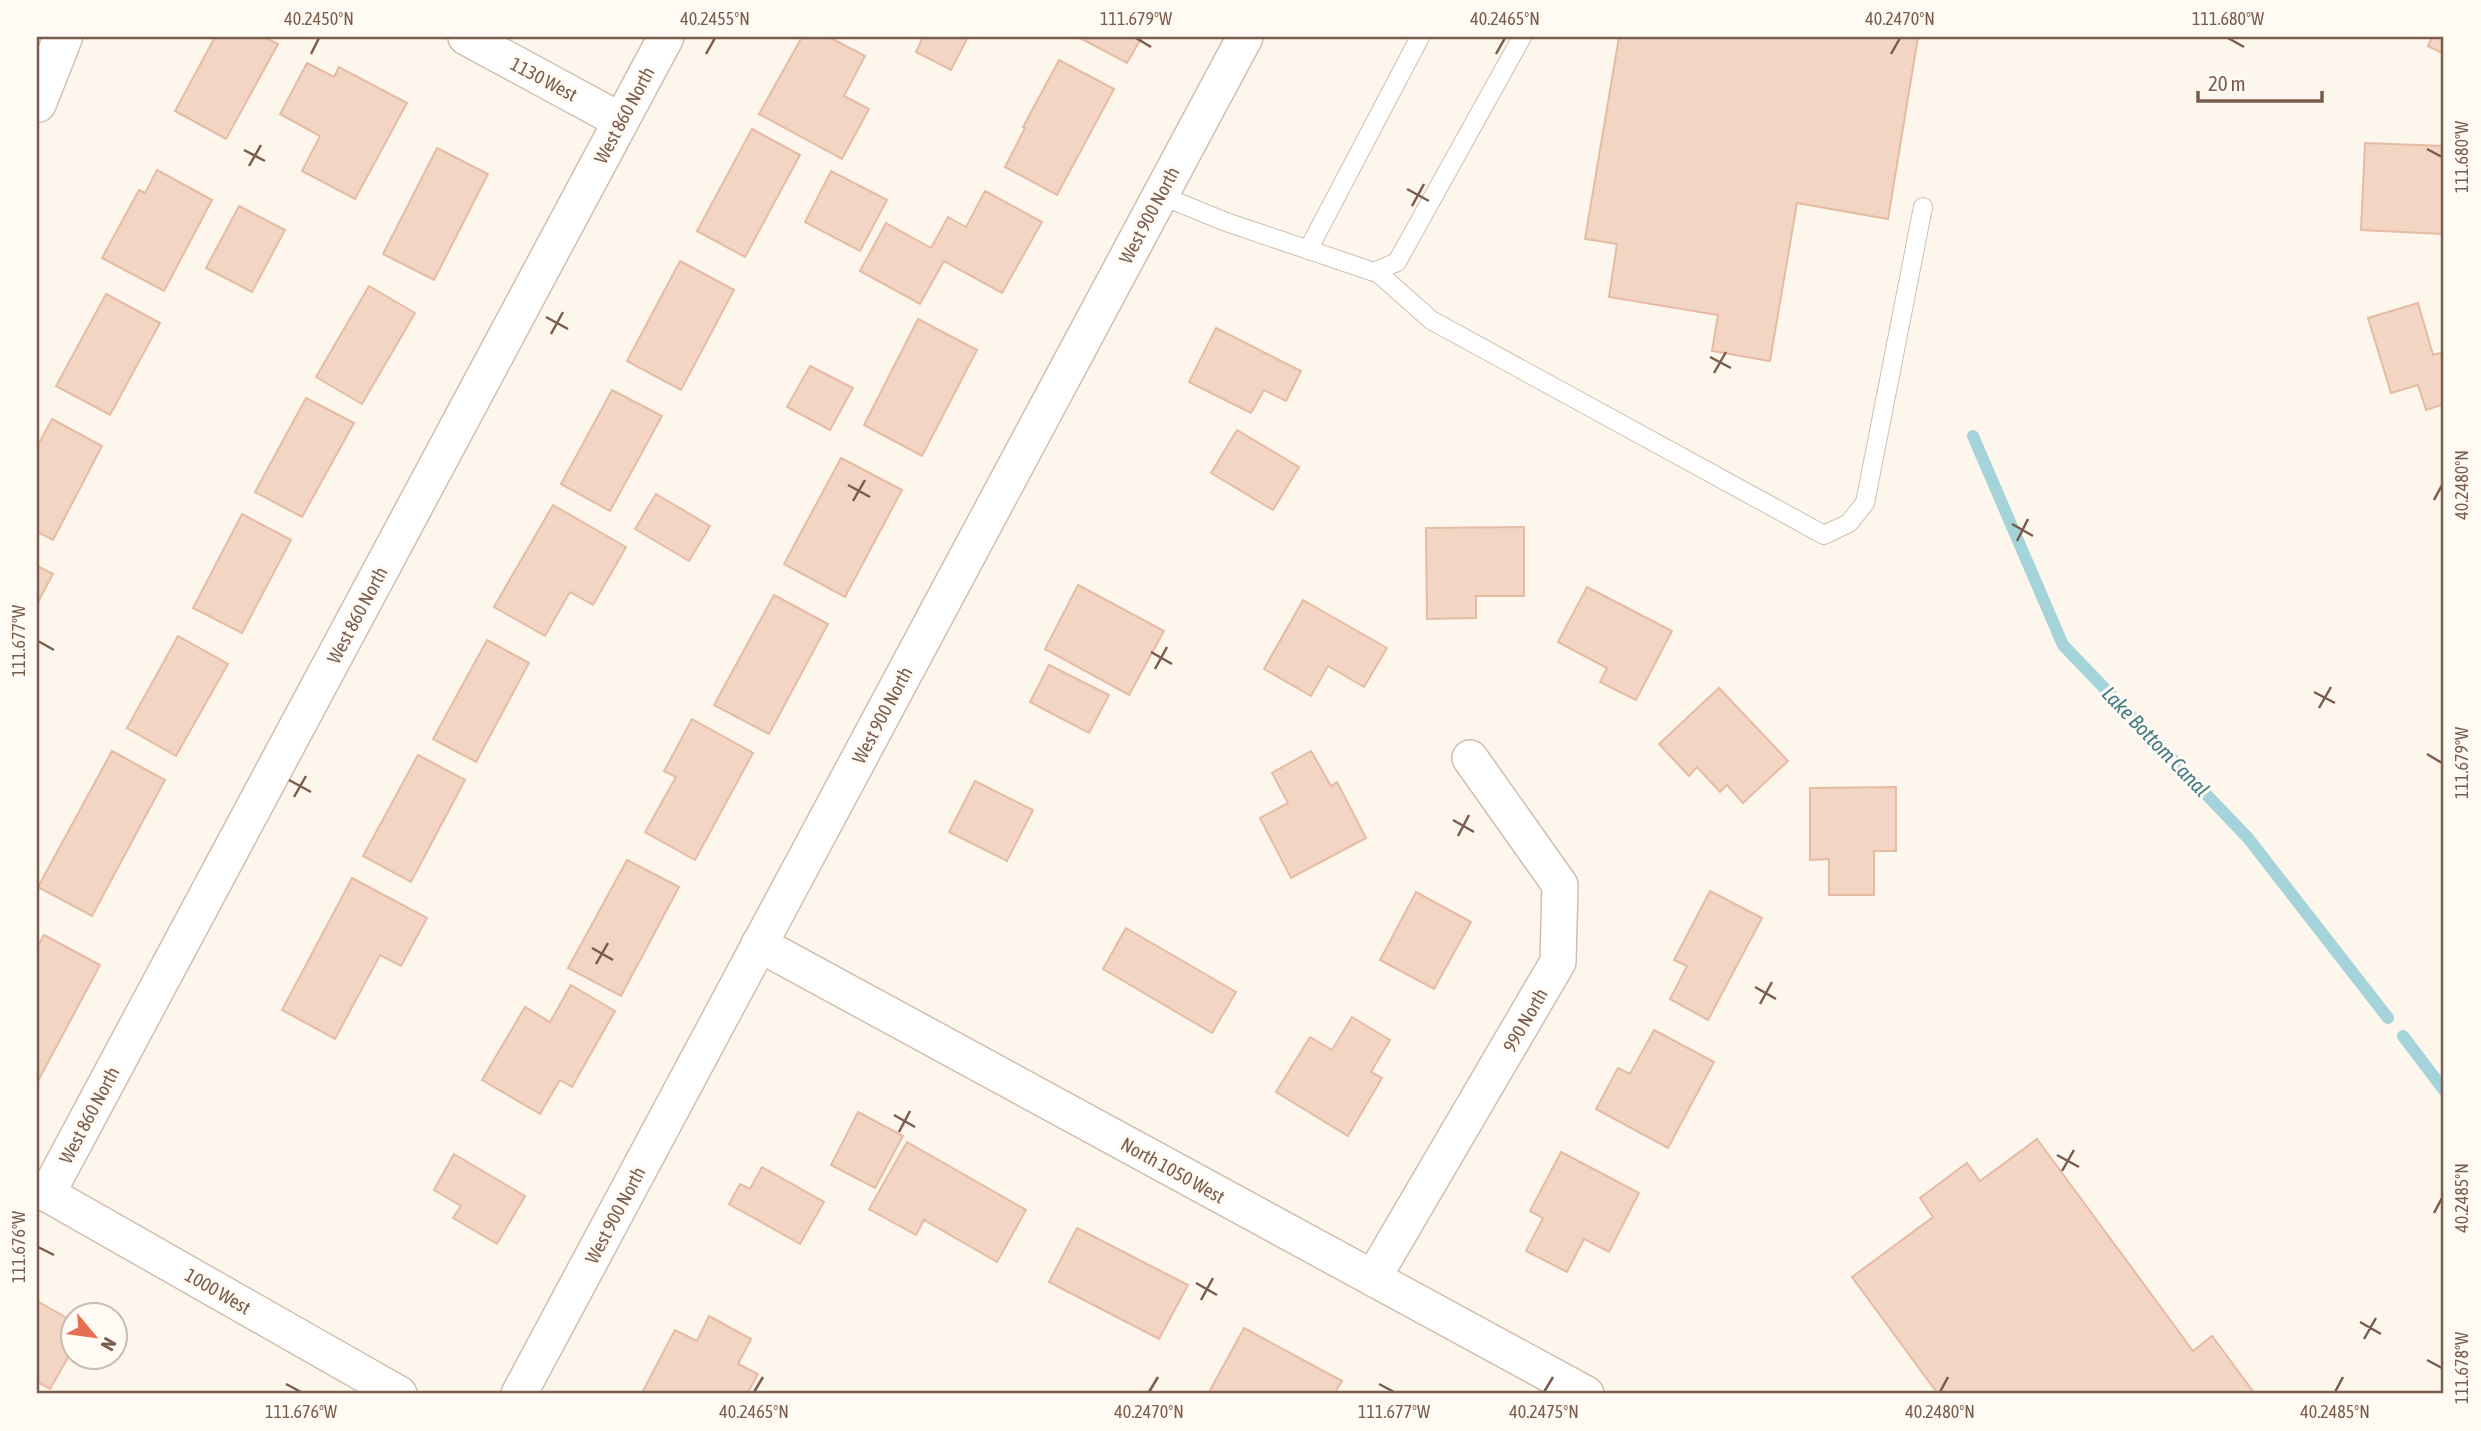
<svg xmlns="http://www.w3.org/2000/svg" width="2481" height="1431" viewBox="0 0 2481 1431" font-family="'Asap Condensed',sans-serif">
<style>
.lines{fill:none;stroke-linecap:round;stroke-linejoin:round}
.stream{stroke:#a5d3da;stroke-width:12}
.building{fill:#f3d5c3;stroke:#e6bba3;stroke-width:2}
.service-casing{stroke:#d1beb0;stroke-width:20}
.minor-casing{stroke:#d1beb0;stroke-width:38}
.secondary-casing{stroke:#d6c0b0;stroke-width:41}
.service{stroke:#fff;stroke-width:18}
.minor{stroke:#fff;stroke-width:35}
.secondary{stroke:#fff;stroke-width:38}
.ticks{fill:none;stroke:#7a5c4d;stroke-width:2.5}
.labels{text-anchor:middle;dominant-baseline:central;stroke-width:6;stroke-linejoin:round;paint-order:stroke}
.street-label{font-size:19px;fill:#7a5c4d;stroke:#fffaf3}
.water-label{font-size:21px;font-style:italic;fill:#437c86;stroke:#fffaf3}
.neatline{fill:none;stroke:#7a5c4d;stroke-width:2.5}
.ticks-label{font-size:18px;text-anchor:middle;fill:#7a5c4d}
</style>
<rect width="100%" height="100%" fill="#fdf6ec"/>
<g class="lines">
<!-- stream -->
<g class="stream">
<path d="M 1973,436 L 2063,645 L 2248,838 L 2388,1018"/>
<path d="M 2403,1036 L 2444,1090"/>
</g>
</g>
<!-- building -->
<g class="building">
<path d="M 215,37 L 264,37 L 278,44 L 226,139 L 175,111 Z"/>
<path d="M 802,37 L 829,37 L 865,56 L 844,96 L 869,109 L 842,159 L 759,114 Z"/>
<path d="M 923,37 L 968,37 L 951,70 L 916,52 Z"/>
<path d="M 1078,37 L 1142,37 L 1127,63 Z"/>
<path d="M 1619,37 L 1918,37 L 1888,219 L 1797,203 L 1770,361 L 1712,351 L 1718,315 L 1609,297 L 1617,244 L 1585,239 Z"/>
<path d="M 2432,37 L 2444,37 L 2444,54 L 2428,46 Z"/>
<path d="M 1059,60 L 1114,89 L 1057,195 L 1005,167 L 1025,128 L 1023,127 Z"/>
<path d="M 307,63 L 334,77 L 339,67 L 407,103 L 355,199 L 302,171 L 320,136 L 280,114 Z"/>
<path d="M 752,129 L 800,155 L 745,257 L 697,231 Z"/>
<path d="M 2365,143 L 2444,146 L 2444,234 L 2361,230 Z"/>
<path d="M 437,148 L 488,174 L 434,280 L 383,254 Z"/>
<path d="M 157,170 L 212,200 L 164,291 L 102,258 L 139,190 L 145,193 Z"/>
<path d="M 831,171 L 887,200 L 860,251 L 805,222 Z"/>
<path d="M 985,191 L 1042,222 L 1002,293 L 944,261 L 920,304 L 860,271 L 886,223 L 931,248 L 948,217 L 966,227 Z"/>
<path d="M 239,206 L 285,230 L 252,292 L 206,268 Z"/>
<path d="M 680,261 L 734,290 L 681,390 L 627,361 Z"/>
<path d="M 369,286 L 415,313 L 362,404 L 316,377 Z"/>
<path d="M 106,294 L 160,323 L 110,415 L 56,386 Z"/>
<path d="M 2418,303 L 2433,355 L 2444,352 L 2444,404 L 2426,410 L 2418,385 L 2391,393 L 2368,318 Z"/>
<path d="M 918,319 L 977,350 L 922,456 L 864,425 Z"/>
<path d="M 1216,328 L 1301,371 L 1286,401 L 1264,390 L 1251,413 L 1189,382 Z"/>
<path d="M 810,366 L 853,388 L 830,430 L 787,407 Z"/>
<path d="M 612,390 L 662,416 L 610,511 L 561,484 Z"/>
<path d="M 306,398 L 354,423 L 302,517 L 255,492 Z"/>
<path d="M 52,419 L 102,446 L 53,540 L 37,532 L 37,447 Z"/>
<path d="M 1237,430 L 1299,467 L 1273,510 L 1211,473 Z"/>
<path d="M 841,458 L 902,490 L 845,597 L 784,564 Z"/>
<path d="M 656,494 L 710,526 L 689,561 L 635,529 Z"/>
<path d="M 553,505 L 626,547 L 593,605 L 570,592 L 545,636 L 494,607 Z"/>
<path d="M 242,514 L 291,540 L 242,633 L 193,608 Z"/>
<path d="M 1524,527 L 1524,596 L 1476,596 L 1476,618 L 1427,619 L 1426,528 Z"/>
<path d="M 37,566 L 53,574 L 37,604 Z"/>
<path d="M 1078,585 L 1164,631 L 1129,695 L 1045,649 Z"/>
<path d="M 1587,587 L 1672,631 L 1636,700 L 1600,682 L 1607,668 L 1558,642 Z"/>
<path d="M 774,595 L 828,624 L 769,734 L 714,705 Z"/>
<path d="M 1303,600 L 1387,648 L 1364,687 L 1328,666 L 1311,696 L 1264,669 Z"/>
<path d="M 178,636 L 228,664 L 176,756 L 127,728 Z"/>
<path d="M 487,640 L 529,663 L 476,762 L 433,739 Z"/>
<path d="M 1049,665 L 1109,695 L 1089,733 L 1030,702 Z"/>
<path d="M 1719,688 L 1788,761 L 1743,803 L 1727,785 L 1720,792 L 1697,767 L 1689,776 L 1659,744 Z"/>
<path d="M 692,719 L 753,753 L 695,860 L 645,832 L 676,777 L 664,771 Z"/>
<path d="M 112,751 L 165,780 L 92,916 L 38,887 Z"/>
<path d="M 1311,751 L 1331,786 L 1337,782 L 1366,838 L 1291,878 L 1260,818 L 1288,803 L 1272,773 Z"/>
<path d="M 418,755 L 465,780 L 411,882 L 363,856 Z"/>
<path d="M 975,781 L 1033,810 L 1007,861 L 949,832 Z"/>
<path d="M 1896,787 L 1896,851 L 1874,851 L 1874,895 L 1829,895 L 1829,859 L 1810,860 L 1810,788 Z"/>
<path d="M 627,860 L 679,887 L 621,996 L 568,968 Z"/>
<path d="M 352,878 L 427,918 L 401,966 L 380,955 L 335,1039 L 282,1010 Z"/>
<path d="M 1710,891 L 1762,918 L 1708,1020 L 1670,999 L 1687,966 L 1674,960 Z"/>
<path d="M 1416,892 L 1471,922 L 1434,989 L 1380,960 Z"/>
<path d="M 1126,928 L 1236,992 L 1212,1033 L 1103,969 Z"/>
<path d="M 44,935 L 100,965 L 37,1083 L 37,948 Z"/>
<path d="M 571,985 L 615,1011 L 572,1087 L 560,1080 L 540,1114 L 482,1080 L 525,1007 L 550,1022 Z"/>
<path d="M 1352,1017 L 1390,1040 L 1371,1072 L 1382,1078 L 1348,1136 L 1276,1092 L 1310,1037 L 1332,1050 Z"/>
<path d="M 1654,1030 L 1714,1062 L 1668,1148 L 1596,1109 L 1618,1068 L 1630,1074 Z"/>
<path d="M 858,1112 L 903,1136 L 875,1188 L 831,1165 Z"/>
<path d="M 2037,1139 L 2193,1351 L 2212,1336 L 2255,1394 L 1938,1394 L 1852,1277 L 1933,1217 L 1920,1198 L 1967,1163 L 1980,1181 Z"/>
<path d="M 907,1142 L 1026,1210 L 997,1262 L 924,1220 L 916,1235 L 869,1209 Z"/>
<path d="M 1561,1152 L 1639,1193 L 1609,1252 L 1584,1239 L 1567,1272 L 1526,1251 L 1543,1218 L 1530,1211 Z"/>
<path d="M 454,1154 L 525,1196 L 497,1244 L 453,1218 L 461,1206 L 434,1190 Z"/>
<path d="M 762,1167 L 824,1202 L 800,1244 L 729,1204 L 740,1184 L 750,1189 Z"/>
<path d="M 1077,1228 L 1188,1285 L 1159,1339 L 1049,1282 Z"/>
<path d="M 37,1301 L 74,1322 L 74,1347 L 50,1389 L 37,1382 Z"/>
<path d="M 709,1316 L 751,1339 L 738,1364 L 758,1374 L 747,1394 L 650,1394 L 643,1391 L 675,1330 L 697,1341 Z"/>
<path d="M 1244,1328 L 1342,1381 L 1334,1394 L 1208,1394 Z"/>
</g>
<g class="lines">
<!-- service casing -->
<g class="service-casing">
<g id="service">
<path d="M 1160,195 L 1226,222 L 1374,272 L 1397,262 L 1522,37"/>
<path d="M 1308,250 L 1420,37"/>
<path d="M 1376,271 L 1431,320 L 1824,535 L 1849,523 L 1865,503 L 1923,207"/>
</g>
</g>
<!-- minor casing -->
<g class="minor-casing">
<g id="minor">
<path d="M 466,37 L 621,121"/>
<path d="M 759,944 L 1586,1394"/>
<path d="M 37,1188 L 399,1394"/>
<path d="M 47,1194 L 666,37"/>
<path d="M 1373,1278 L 1558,962 L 1560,885 L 1470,758"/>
<path d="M 519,1394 L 1245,37"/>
</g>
</g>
<!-- secondary casing -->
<g class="secondary-casing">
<path id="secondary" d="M 37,103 L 63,37"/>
</g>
<!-- service -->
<use href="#service" class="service"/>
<!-- minor -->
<use href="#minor" class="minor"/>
<!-- secondary -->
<use href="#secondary" class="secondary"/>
</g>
<!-- ticks -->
<path class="ticks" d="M 1136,38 L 1151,47M 2228,38 L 2244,47M 311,54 L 319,38M 706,54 L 715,38M 1496,54 L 1505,38M 1891,54 L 1900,38M 2427,149 L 2442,157M 244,150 L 265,161M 249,166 L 261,145M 1407,189 L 1429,201M 1412,206 L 1424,184M 546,317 L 568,329M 551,334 L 563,312M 1710,357 L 1731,368M 1714,373 L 1726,352M 848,485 L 870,497M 2434,500 L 2442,485M 853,501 L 865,480M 2012,524 L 2033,536M 2017,541 L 2028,519M 38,641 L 54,650M 1151,652 L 1172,664M 1155,669 L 1167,647M 2314,692 L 2335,703M 2319,708 L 2331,687M 2427,754 L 2442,763M 289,780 L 311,792M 294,797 L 306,776M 1453,820 L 1474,832M 1458,836 L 1469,815M 592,948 L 613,960M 596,964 L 608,943M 1755,987 L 1776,999M 1760,1004 L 1772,982M 894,1115 L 915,1127M 899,1132 L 910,1111M 2057,1155 L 2079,1167M 2062,1171 L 2074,1150M 2434,1213 L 2442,1198M 38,1247 L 54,1255M 1196,1283 L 1217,1295M 1201,1300 L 1213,1278M 2360,1322 L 2381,1334M 2364,1339 L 2376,1318M 2427,1360 L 2442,1368M 286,1384 L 301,1392M 1379,1384 L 1394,1392M 754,1392 L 763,1377M 1149,1392 L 1158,1377M 1544,1392 L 1553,1377M 1940,1392 L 1948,1377M 2335,1392 L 2343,1377"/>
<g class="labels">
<!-- street labels -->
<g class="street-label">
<text transform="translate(544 79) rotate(28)">1130 West</text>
<text transform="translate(624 115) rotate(-62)">West 860 North</text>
<text transform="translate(1149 215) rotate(-62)">West 900 North</text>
<text transform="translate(357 615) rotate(-62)">West 860 North</text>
<text transform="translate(882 715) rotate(-62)">West 900 North</text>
<text transform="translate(1525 1020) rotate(-60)">990 North</text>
<text transform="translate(89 1115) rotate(-62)">West 860 North</text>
<text transform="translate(1173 1170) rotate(29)">North 1050 West</text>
<text transform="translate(615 1215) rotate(-62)">West 900 North</text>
<text transform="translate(218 1291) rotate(30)">1000 West</text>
</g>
<!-- water labels -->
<g class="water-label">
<text transform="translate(2156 741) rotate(46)">Lake Bottom Canal</text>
</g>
</g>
<!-- border -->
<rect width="2481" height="1431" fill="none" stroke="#fffaf3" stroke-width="77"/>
<!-- north arrow -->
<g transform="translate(94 1336) rotate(119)"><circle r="33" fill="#fffaf3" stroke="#cabbb1" stroke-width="2"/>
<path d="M0-5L12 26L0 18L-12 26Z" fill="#e76f51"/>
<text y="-10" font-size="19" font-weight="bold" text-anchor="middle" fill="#7a5c4d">N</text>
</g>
<!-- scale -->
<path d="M2198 91v10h124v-10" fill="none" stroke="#7a5c4d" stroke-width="3.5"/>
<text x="2208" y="91" font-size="21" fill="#7a5c4d" stroke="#fffaf3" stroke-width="5" paint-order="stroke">20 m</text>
<rect x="38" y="38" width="2404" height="1354" class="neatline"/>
<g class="ticks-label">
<text x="319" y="25">40.2450°N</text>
<text x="715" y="25">40.2455°N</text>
<text x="1136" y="25">111.679°W</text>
<text x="1505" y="25">40.2465°N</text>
<text x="1900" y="25">40.2470°N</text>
<text x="2228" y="25">111.680°W</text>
<text transform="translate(2462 157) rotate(-90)" y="6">111.680°W</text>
<text transform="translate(2462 485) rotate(-90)" y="6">40.2480°N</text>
<text transform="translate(19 641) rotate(-90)" y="6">111.677°W</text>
<text transform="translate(2462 763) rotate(-90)" y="6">111.679°W</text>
<text transform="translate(2462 1198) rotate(-90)" y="6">40.2485°N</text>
<text transform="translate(19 1247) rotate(-90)" y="6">111.676°W</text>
<text transform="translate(2462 1368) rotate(-90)" y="6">111.678°W</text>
<text x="301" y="1418">111.676°W</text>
<text x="754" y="1418">40.2465°N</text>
<text x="1149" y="1418">40.2470°N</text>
<text x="1394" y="1418">111.677°W</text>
<text x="1544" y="1418">40.2475°N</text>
<text x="1940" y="1418">40.2480°N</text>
<text x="2335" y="1418">40.2485°N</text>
</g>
</svg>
